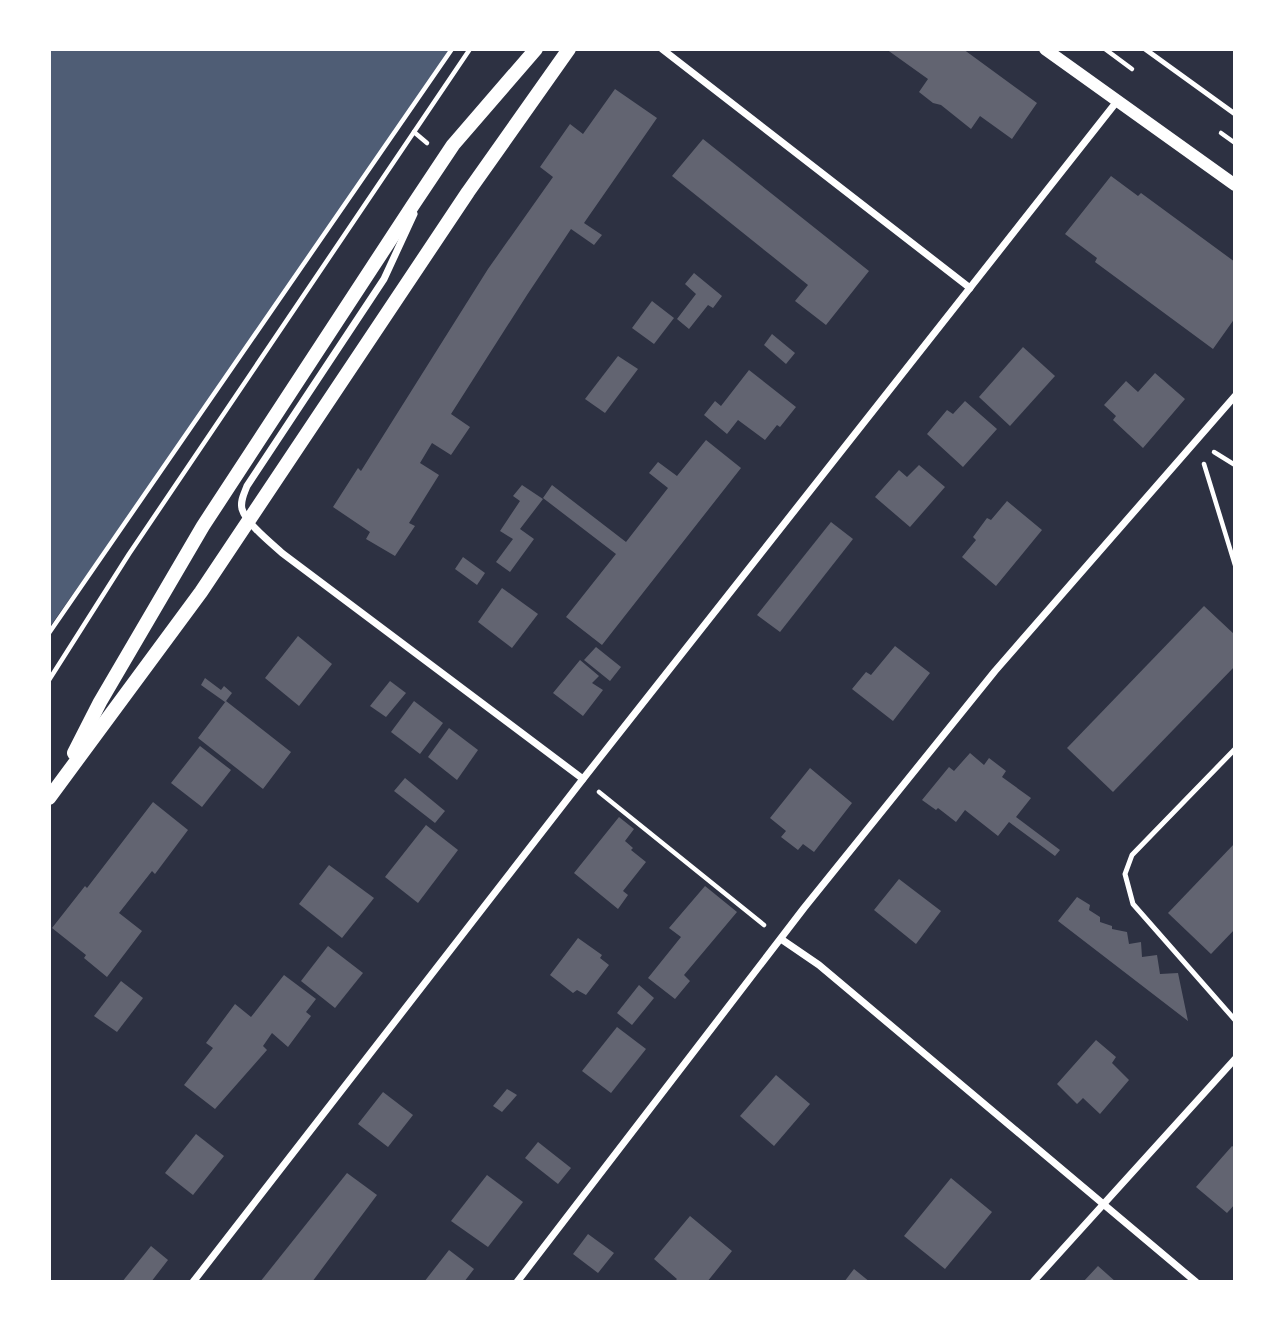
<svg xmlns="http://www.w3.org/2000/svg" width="1284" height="1331" viewBox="0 0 1284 1331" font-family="'Playfair Display',serif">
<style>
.water{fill:#4f5d75}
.building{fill:#626471}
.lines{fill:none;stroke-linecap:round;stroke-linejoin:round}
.path{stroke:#fff;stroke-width:4.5}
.service{stroke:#fff;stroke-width:5}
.minor{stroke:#fff;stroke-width:7}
.tertiary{stroke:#fff;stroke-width:12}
.secondary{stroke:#fff;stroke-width:14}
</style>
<rect width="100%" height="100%" fill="#2d3142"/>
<!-- water -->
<path class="water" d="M 49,49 L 450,49 L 192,426 L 49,628 Z"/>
<!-- building -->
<g class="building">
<path d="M 886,49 L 963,49 L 1037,103 L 1012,139 L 980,116 L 971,129 L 941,105 L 933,103 L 919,92 L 928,79 Z"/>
<path d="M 615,89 L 657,118 L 584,223 L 602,235 L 594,245 L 571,229 L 527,295 L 451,414 L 470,427 L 451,455 L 432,443 L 420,463 L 439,475 L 409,523 L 415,526 L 395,556 L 366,539 L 370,532 L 333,507 L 358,468 L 361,471 L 488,269 L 553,177 L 540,167 L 570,124 L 583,134 Z"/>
<path d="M 703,139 L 869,271 L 826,325 L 795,301 L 808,285 L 672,176 Z"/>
<path d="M 1111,176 L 1138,196 L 1141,193 L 1235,262 L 1235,318 L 1213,349 L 1095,262 L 1097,258 L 1065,234 Z"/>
<path d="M 694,273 L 722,296 L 713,308 L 708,305 L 689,329 L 677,319 L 696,294 L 685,284 Z"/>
<path d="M 652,301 L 674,318 L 654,344 L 632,328 Z"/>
<path d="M 772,334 L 795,353 L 786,364 L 764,345 Z"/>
<path d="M 1023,347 L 1055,376 L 1010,426 L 979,397 Z"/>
<path d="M 618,356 L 638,369 L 605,413 L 585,399 Z"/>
<path d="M 749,370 L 796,407 L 780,427 L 777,425 L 765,440 L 738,420 L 727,434 L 704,415 L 715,401 L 721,406 Z"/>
<path d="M 1155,373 L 1185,399 L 1143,448 L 1113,420 L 1116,416 L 1104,405 L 1126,381 L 1138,392 Z"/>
<path d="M 965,401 L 997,429 L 963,467 L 927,434 L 947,410 L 953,414 Z"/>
<path d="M 706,440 L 741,468 L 602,645 L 566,617 L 616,554 L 543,498 L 552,485 L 626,542 L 668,488 L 649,473 L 658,462 L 677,476 Z"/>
<path d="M 919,465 L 945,487 L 910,527 L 875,497 L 899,470 L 907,477 Z"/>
<path d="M 522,485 L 543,499 L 520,529 L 534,539 L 510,572 L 496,562 L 513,539 L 500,531 L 520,501 L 513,496 Z"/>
<path d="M 1007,501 L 1042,530 L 996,586 L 962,557 L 976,540 L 973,537 L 987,518 L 991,520 Z"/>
<path d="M 831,522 L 853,539 L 780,632 L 757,615 Z"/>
<path d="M 463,557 L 485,573 L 477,585 L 455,569 Z"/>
<path d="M 502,588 L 538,614 L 512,648 L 478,622 Z"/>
<path d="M 1204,606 L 1235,635 L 1235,666 L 1113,792 L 1067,748 Z"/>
<path d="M 298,636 L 332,664 L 299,706 L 265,678 Z"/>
<path d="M 895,646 L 930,673 L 893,721 L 852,689 L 866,672 L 871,675 Z"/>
<path d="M 596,647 L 621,667 L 610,681 L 584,660 Z"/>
<path d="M 580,660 L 599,676 L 592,683 L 603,690 L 583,716 L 553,693 Z"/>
<path d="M 205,678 L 221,690 L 224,686 L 232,693 L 226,701 L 291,752 L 263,789 L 198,738 L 226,701 L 225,702 L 201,685 Z"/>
<path d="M 390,681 L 406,693 L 386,717 L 370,706 Z"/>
<path d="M 414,701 L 443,723 L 420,754 L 391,732 Z"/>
<path d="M 449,728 L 478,750 L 457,780 L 428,757 Z"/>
<path d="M 200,746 L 231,770 L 202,807 L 171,783 Z"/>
<path d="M 970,753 L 984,765 L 989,758 L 1006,771 L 1002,777 L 1031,798 L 1016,817 L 1060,850 L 1055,856 L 1009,822 L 998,836 L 965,810 L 956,822 L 938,808 L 936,810 L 922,800 L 949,767 L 954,771 Z"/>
<path d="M 810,768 L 852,803 L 814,852 L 803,844 L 798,850 L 781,837 L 786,831 L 770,818 Z"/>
<path d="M 405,778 L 445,811 L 435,823 L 394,791 Z"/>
<path d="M 153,802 L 188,830 L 155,874 L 152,871 L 119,913 L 142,931 L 107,977 L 84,958 L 86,955 L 52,928 L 85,886 L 87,888 Z"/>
<path d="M 619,817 L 634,829 L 625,841 L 633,848 L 631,850 L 646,862 L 623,891 L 628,895 L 618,909 L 574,873 Z"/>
<path d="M 426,825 L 458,850 L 418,903 L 385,877 Z"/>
<path d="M 1235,843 L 1235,929 L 1211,954 L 1168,913 Z"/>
<path d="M 329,865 L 374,898 L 342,938 L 299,904 Z"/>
<path d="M 899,879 L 941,911 L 916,944 L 874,910 Z"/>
<path d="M 705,886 L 737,912 L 684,975 L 690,981 L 675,999 L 648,978 L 681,937 L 669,928 Z"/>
<path d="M 1077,897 L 1090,905 L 1089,910 L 1100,917 L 1100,922 L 1112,926 L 1112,929 L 1127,932 L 1129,944 L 1141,942 L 1142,957 L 1157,955 L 1160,974 L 1178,973 L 1188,1021 L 1058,921 Z"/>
<path d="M 578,938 L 602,955 L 600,958 L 609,965 L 586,995 L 577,990 L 573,993 L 550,975 Z"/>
<path d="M 328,946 L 363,973 L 335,1008 L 301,981 Z"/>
<path d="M 284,975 L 316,999 L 306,1012 L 311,1016 L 288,1047 L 272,1033 L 263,1046 L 267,1050 L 215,1109 L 184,1085 L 213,1048 L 206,1043 L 235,1004 L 251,1017 Z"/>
<path d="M 121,981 L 143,998 L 117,1032 L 94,1016 Z"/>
<path d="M 639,985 L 654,998 L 632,1025 L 617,1013 Z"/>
<path d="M 617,1027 L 646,1049 L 611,1093 L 582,1071 Z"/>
<path d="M 1096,1040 L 1116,1057 L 1112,1063 L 1129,1080 L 1100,1114 L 1083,1098 L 1077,1104 L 1057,1084 Z"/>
<path d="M 776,1075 L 810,1104 L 774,1146 L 740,1116 Z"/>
<path d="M 507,1089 L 517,1095 L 502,1112 L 493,1106 Z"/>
<path d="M 383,1092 L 413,1115 L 388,1147 L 358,1124 Z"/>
<path d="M 196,1134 L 224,1156 L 193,1195 L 165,1173 Z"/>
<path d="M 538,1142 L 571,1168 L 558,1184 L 525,1158 Z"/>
<path d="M 1232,1146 L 1235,1148 L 1235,1204 L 1227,1213 L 1196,1187 Z"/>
<path d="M 347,1173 L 377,1195 L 312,1282 L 260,1282 Z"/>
<path d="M 487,1175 L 523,1202 L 488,1247 L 451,1221 Z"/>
<path d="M 951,1178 L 992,1212 L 945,1269 L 904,1236 Z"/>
<path d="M 690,1216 L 732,1251 L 707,1282 L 674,1282 L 677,1279 L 654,1259 Z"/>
<path d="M 588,1234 L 614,1253 L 598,1273 L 573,1254 Z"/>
<path d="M 151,1246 L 168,1260 L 151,1282 L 122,1282 Z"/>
<path d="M 449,1250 L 474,1269 L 464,1282 L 424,1282 Z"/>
<path d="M 1098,1266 L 1116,1282 L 1083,1282 Z"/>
<path d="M 854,1269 L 870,1282 L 844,1282 Z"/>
</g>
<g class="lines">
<!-- path -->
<g class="path">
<path d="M 1105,49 L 1132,69"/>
<path d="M 414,132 L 427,143"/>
<path d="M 1221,133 L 1235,143"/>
<path d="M 1214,452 L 1235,465"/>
<path d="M 1204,464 L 1235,565"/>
<path d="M 49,633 L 452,49"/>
<path d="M 49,680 L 129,554 L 470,49"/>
<path d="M 599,792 L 764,925"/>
</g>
<!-- service -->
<g class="service">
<path d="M 1145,49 L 1235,114"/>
<path d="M 1235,749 L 1132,855 L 1125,874 L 1133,904 L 1235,1020"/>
</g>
<!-- minor -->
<g class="minor">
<path d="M 662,49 L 970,288"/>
<path d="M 414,214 L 384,279 L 247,486 C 244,494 240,501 242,509 C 246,523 271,543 282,553 L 583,779"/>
<path d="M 781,939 L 819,965 L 1196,1282"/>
<path d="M 193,1282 L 583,779 L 1118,100"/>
<path d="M 517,1282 L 804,908 L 995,671 L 1235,396"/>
<path d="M 1033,1282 L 1235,1059"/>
</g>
<!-- tertiary -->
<path class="tertiary" d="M 1045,49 L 1235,185"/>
<!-- secondary -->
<g class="secondary">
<path d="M 74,753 L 100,702 L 203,526 L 413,205 L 453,145 L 536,49"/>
<path d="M 49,798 L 201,592 L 468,192 L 569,49"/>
</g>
</g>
<!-- border -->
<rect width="1284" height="1331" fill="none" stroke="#ffffff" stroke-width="102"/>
</svg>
